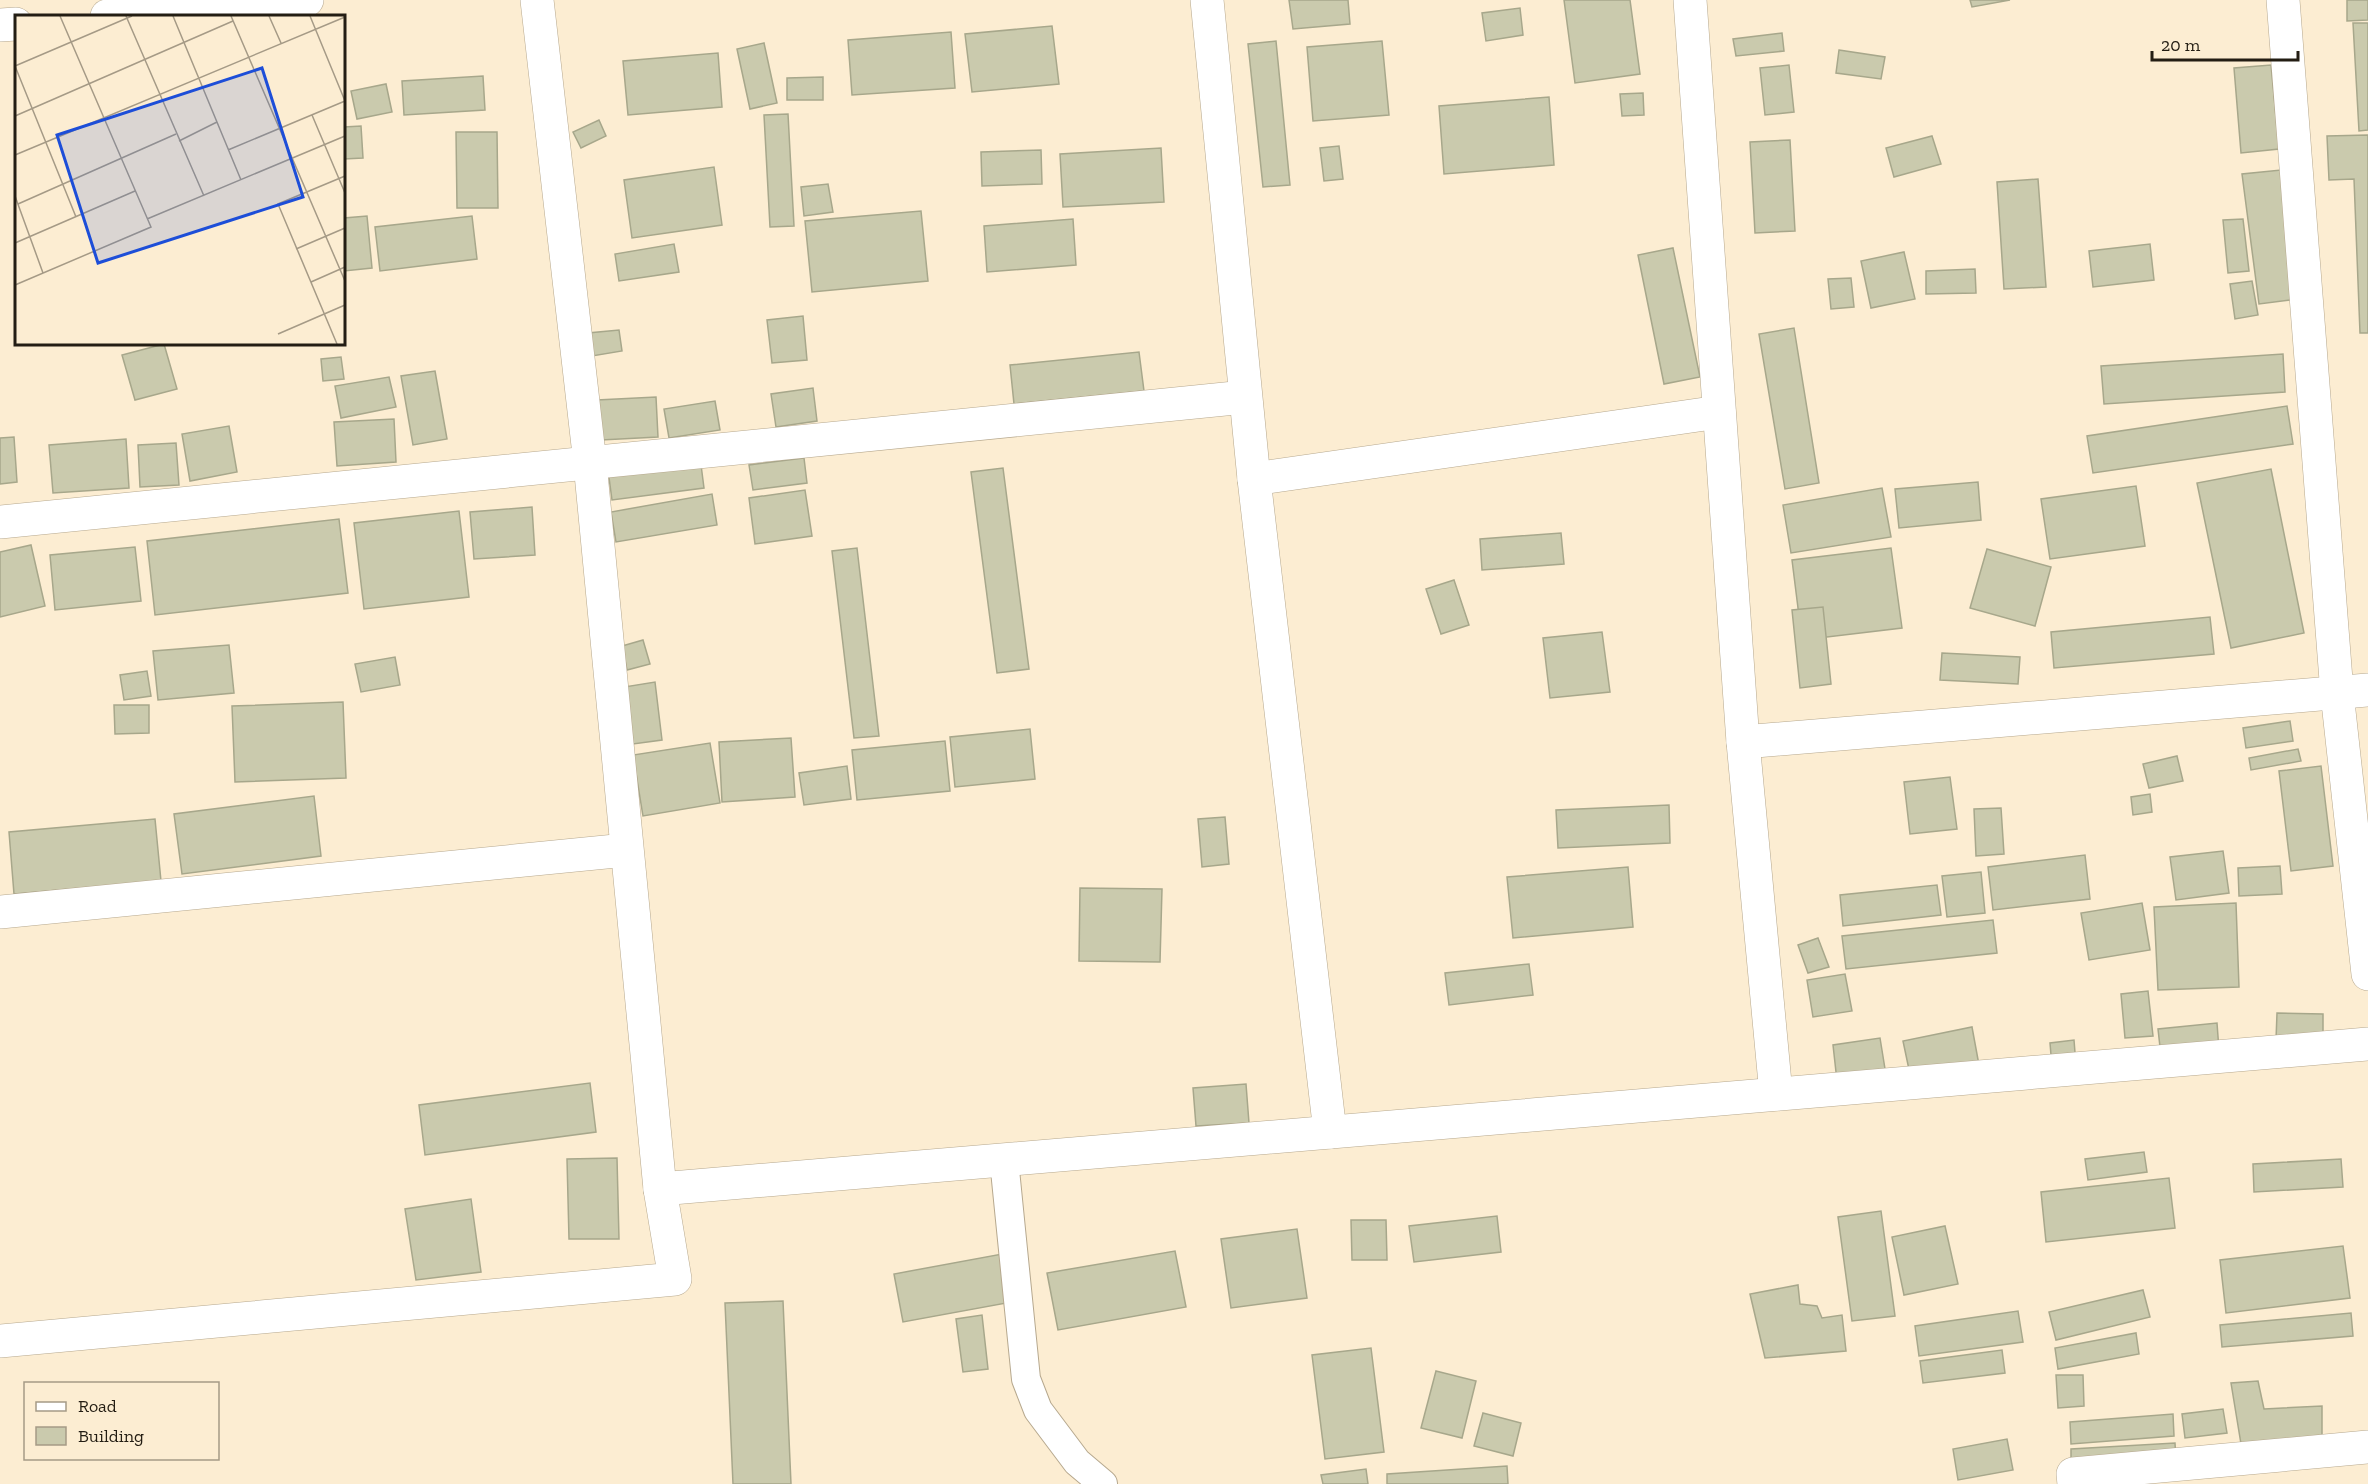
<svg xmlns="http://www.w3.org/2000/svg" width="2368" height="1484" viewBox="0 0 2368 1484" font-family="'Zilla Slab',serif">
<style>
.building{fill:#cacaad;stroke:#a7a78b;stroke-width:1.5}
.lines{fill:none;stroke-linecap:round;stroke-linejoin:round}
.service-casing{stroke:#b6a88e;stroke-width:30}
.minor-casing{stroke:#b6a88e;stroke-width:34}
.service{stroke:#fff;stroke-width:28}
.minor{stroke:#fff;stroke-width:33}
.inset-road{fill:none;stroke:#a59a86;stroke-width:1.5}
.view{fill:#1d4ed8;fill-opacity:0.15;stroke:#1d4ed8;stroke-width:3}
.inset-edge{fill:none;stroke:#231d13;stroke-width:3}
</style>
<rect width="100%" height="100%" fill="#fcedd2"/>
<!-- building -->
<g class="building">
<path d="M 1289,0 L 1348,0 L 1350,24 L 1293,29 Z"/>
<path d="M 1564,0 L 1630,0 L 1640,74 L 1575,83 Z"/>
<path d="M 1970,0 L 2010,0 L 1972,7 Z"/>
<path d="M 2347,0 L 2368,0 L 2368,20 L 2347,21 Z"/>
<path d="M 1520,8 L 1523,35 L 1486,41 L 1482,13 Z"/>
<path d="M 2353,23 L 2368,23 L 2368,130 L 2359,131 Z"/>
<path d="M 1052,26 L 1059,84 L 972,92 L 965,34 Z"/>
<path d="M 951,32 L 955,88 L 852,95 L 848,40 Z"/>
<path d="M 1782,33 L 1784,51 L 1736,56 L 1733,39 Z"/>
<path d="M 1276,41 L 1290,185 L 1263,187 L 1248,44 Z"/>
<path d="M 1382,41 L 1389,115 L 1313,121 L 1307,47 Z"/>
<path d="M 764,43 L 777,103 L 750,109 L 737,49 Z"/>
<path d="M 1839,50 L 1885,57 L 1881,79 L 1836,73 Z"/>
<path d="M 718,53 L 722,107 L 628,115 L 623,61 Z"/>
<path d="M 1789,65 L 1794,112 L 1765,115 L 1760,68 Z"/>
<path d="M 2271,65 L 2279,149 L 2241,153 L 2234,68 Z"/>
<path d="M 483,76 L 485,110 L 404,115 L 402,81 Z"/>
<path d="M 823,77 L 823,100 L 787,100 L 787,78 Z"/>
<path d="M 386,84 L 392,112 L 357,119 L 351,91 Z"/>
<path d="M 1643,93 L 1644,115 L 1622,116 L 1620,94 Z"/>
<path d="M 1549,97 L 1554,165 L 1444,174 L 1439,106 Z"/>
<path d="M 788,114 L 794,226 L 770,227 L 764,115 Z"/>
<path d="M 599,120 L 606,136 L 581,148 L 573,132 Z"/>
<path d="M 361,126 L 363,158 L 344,159 L 344,127 Z"/>
<path d="M 456,132 L 497,132 L 498,208 L 457,208 Z"/>
<path d="M 2368,135 L 2368,333 L 2360,333 L 2354,179 L 2329,180 L 2327,136 Z"/>
<path d="M 1932,136 L 1941,164 L 1894,177 L 1886,148 Z"/>
<path d="M 1790,140 L 1795,231 L 1755,233 L 1750,142 Z"/>
<path d="M 1339,146 L 1343,179 L 1324,181 L 1320,148 Z"/>
<path d="M 1161,148 L 1164,202 L 1063,207 L 1060,154 Z"/>
<path d="M 1041,150 L 1042,184 L 982,186 L 981,152 Z"/>
<path d="M 714,167 L 722,225 L 632,238 L 624,180 Z"/>
<path d="M 2281,170 L 2298,299 L 2259,304 L 2242,174 Z"/>
<path d="M 2038,179 L 2046,287 L 2004,289 L 1997,182 Z"/>
<path d="M 828,184 L 833,212 L 804,216 L 801,187 Z"/>
<path d="M 921,211 L 928,281 L 812,292 L 805,221 Z"/>
<path d="M 367,216 L 372,268 L 344,271 L 344,218 Z"/>
<path d="M 472,216 L 477,259 L 380,271 L 375,227 Z"/>
<path d="M 1073,219 L 1076,265 L 987,272 L 984,226 Z"/>
<path d="M 2243,219 L 2249,271 L 2228,273 L 2223,220 Z"/>
<path d="M 674,244 L 679,272 L 619,281 L 615,254 Z"/>
<path d="M 2150,244 L 2154,280 L 2093,287 L 2089,251 Z"/>
<path d="M 1673,248 L 1700,377 L 1664,384 L 1638,255 Z"/>
<path d="M 1904,252 L 1915,299 L 1871,308 L 1861,261 Z"/>
<path d="M 1975,269 L 1976,293 L 1926,294 L 1926,271 Z"/>
<path d="M 1851,278 L 1854,307 L 1831,309 L 1828,279 Z"/>
<path d="M 2252,281 L 2258,315 L 2235,319 L 2230,284 Z"/>
<path d="M 803,316 L 807,360 L 772,363 L 767,320 Z"/>
<path d="M 1794,328 L 1819,483 L 1785,489 L 1759,334 Z"/>
<path d="M 619,330 L 622,351 L 592,356 L 588,333 Z"/>
<path d="M 164,344 L 177,389 L 135,400 L 122,355 Z"/>
<path d="M 1139,352 L 1144,391 L 1014,404 L 1010,365 Z"/>
<path d="M 2283,354 L 2285,392 L 2104,404 L 2101,366 Z"/>
<path d="M 341,357 L 344,379 L 323,381 L 321,359 Z"/>
<path d="M 435,371 L 447,439 L 413,445 L 401,376 Z"/>
<path d="M 389,377 L 396,407 L 341,418 L 335,386 Z"/>
<path d="M 813,388 L 817,421 L 776,427 L 771,394 Z"/>
<path d="M 656,397 L 658,437 L 601,440 L 597,400 Z"/>
<path d="M 715,401 L 720,430 L 669,438 L 664,409 Z"/>
<path d="M 2287,406 L 2293,444 L 2093,473 L 2087,436 Z"/>
<path d="M 394,419 L 396,462 L 337,466 L 334,422 Z"/>
<path d="M 229,426 L 237,472 L 190,481 L 182,434 Z"/>
<path d="M 14,437 L 17,482 L 0,484 L 0,438 Z"/>
<path d="M 126,439 L 129,488 L 53,493 L 49,445 Z"/>
<path d="M 176,443 L 179,485 L 140,487 L 138,445 Z"/>
<path d="M 700,457 L 704,488 L 612,500 L 608,470 Z"/>
<path d="M 804,458 L 807,483 L 753,490 L 749,465 Z"/>
<path d="M 1003,468 L 1029,669 L 997,673 L 971,472 Z"/>
<path d="M 2271,469 L 2304,633 L 2231,648 L 2197,483 Z"/>
<path d="M 1978,482 L 1981,520 L 1899,528 L 1895,489 Z"/>
<path d="M 2136,486 L 2145,546 L 2050,559 L 2041,499 Z"/>
<path d="M 1882,488 L 1891,537 L 1791,553 L 1783,505 Z"/>
<path d="M 805,490 L 812,536 L 755,544 L 749,498 Z"/>
<path d="M 712,494 L 717,525 L 616,542 L 611,512 Z"/>
<path d="M 532,507 L 535,555 L 474,559 L 470,512 Z"/>
<path d="M 459,511 L 469,597 L 364,609 L 354,523 Z"/>
<path d="M 339,519 L 348,593 L 155,615 L 147,541 Z"/>
<path d="M 1561,533 L 1564,564 L 1482,570 L 1480,539 Z"/>
<path d="M 31,545 L 45,606 L 0,617 L 0,552 Z"/>
<path d="M 135,547 L 141,601 L 55,610 L 50,555 Z"/>
<path d="M 857,548 L 879,736 L 854,738 L 832,551 Z"/>
<path d="M 1891,548 L 1902,628 L 1802,640 L 1792,560 Z"/>
<path d="M 1987,549 L 2051,567 L 2035,626 L 1970,608 Z"/>
<path d="M 1454,580 L 1469,625 L 1441,634 L 1426,589 Z"/>
<path d="M 1823,607 L 1831,684 L 1800,688 L 1792,610 Z"/>
<path d="M 2210,617 L 2214,654 L 2054,668 L 2051,632 Z"/>
<path d="M 1602,632 L 1610,692 L 1550,698 L 1543,638 Z"/>
<path d="M 643,640 L 650,664 L 627,670 L 622,646 Z"/>
<path d="M 229,645 L 234,693 L 158,700 L 153,651 Z"/>
<path d="M 1942,653 L 2020,657 L 2018,684 L 1940,680 Z"/>
<path d="M 395,657 L 400,685 L 361,692 L 355,664 Z"/>
<path d="M 147,671 L 151,696 L 124,700 L 120,675 Z"/>
<path d="M 655,682 L 662,740 L 633,744 L 624,687 Z"/>
<path d="M 343,702 L 346,778 L 235,782 L 232,706 Z"/>
<path d="M 114,705 L 149,705 L 149,733 L 115,734 Z"/>
<path d="M 2290,721 L 2293,741 L 2246,748 L 2243,728 Z"/>
<path d="M 1030,729 L 1035,779 L 955,787 L 950,737 Z"/>
<path d="M 791,738 L 795,797 L 722,802 L 719,742 Z"/>
<path d="M 945,741 L 950,791 L 857,800 L 852,750 Z"/>
<path d="M 710,743 L 720,803 L 643,816 L 633,755 Z"/>
<path d="M 2298,749 L 2301,761 L 2251,770 L 2249,758 Z"/>
<path d="M 2177,756 L 2183,781 L 2149,788 L 2143,764 Z"/>
<path d="M 847,766 L 851,799 L 804,805 L 799,773 Z"/>
<path d="M 2321,766 L 2333,866 L 2291,871 L 2279,771 Z"/>
<path d="M 1950,777 L 1957,829 L 1910,834 L 1904,782 Z"/>
<path d="M 2150,794 L 2152,812 L 2133,815 L 2131,797 Z"/>
<path d="M 314,796 L 321,856 L 182,874 L 174,814 Z"/>
<path d="M 1669,805 L 1670,843 L 1558,848 L 1556,810 Z"/>
<path d="M 2001,808 L 2004,854 L 1976,856 L 1974,809 Z"/>
<path d="M 1225,817 L 1229,864 L 1202,867 L 1198,819 Z"/>
<path d="M 155,819 L 161,881 L 14,894 L 9,832 Z"/>
<path d="M 2223,851 L 2229,893 L 2176,900 L 2170,857 Z"/>
<path d="M 2085,855 L 2090,899 L 1993,910 L 1988,867 Z"/>
<path d="M 2280,866 L 2282,894 L 2239,896 L 2238,868 Z"/>
<path d="M 1628,867 L 1633,927 L 1513,938 L 1507,877 Z"/>
<path d="M 1981,872 L 1985,913 L 1947,917 L 1942,876 Z"/>
<path d="M 1937,885 L 1941,915 L 1843,926 L 1840,895 Z"/>
<path d="M 1080,888 L 1162,889 L 1160,962 L 1079,961 Z"/>
<path d="M 2142,903 L 2150,950 L 2089,960 L 2081,913 Z"/>
<path d="M 2236,903 L 2239,987 L 2158,990 L 2154,907 Z"/>
<path d="M 1993,920 L 1997,953 L 1846,969 L 1842,936 Z"/>
<path d="M 1818,938 L 1829,967 L 1808,973 L 1798,945 Z"/>
<path d="M 1529,964 L 1533,995 L 1449,1005 L 1445,973 Z"/>
<path d="M 1845,974 L 1852,1011 L 1813,1017 L 1807,980 Z"/>
<path d="M 2148,991 L 2153,1036 L 2125,1038 L 2121,994 Z"/>
<path d="M 2277,1013 L 2323,1014 L 2323,1041 L 2276,1040 Z"/>
<path d="M 2217,1023 L 2219,1050 L 2161,1056 L 2158,1029 Z"/>
<path d="M 1972,1027 L 1979,1065 L 1911,1079 L 1903,1041 Z"/>
<path d="M 1880,1038 L 1886,1075 L 1837,1081 L 1833,1045 Z"/>
<path d="M 2074,1040 L 2076,1065 L 2052,1067 L 2050,1043 Z"/>
<path d="M 590,1083 L 596,1132 L 425,1155 L 419,1105 Z"/>
<path d="M 1246,1084 L 1249,1123 L 1196,1126 L 1193,1088 Z"/>
<path d="M 2144,1152 L 2147,1172 L 2088,1180 L 2085,1159 Z"/>
<path d="M 617,1158 L 619,1239 L 569,1239 L 567,1159 Z"/>
<path d="M 2341,1159 L 2343,1187 L 2254,1192 L 2253,1164 Z"/>
<path d="M 2169,1178 L 2175,1228 L 2046,1242 L 2041,1192 Z"/>
<path d="M 471,1199 L 481,1272 L 416,1280 L 405,1209 Z"/>
<path d="M 1881,1211 L 1895,1316 L 1852,1321 L 1838,1217 Z"/>
<path d="M 1497,1216 L 1501,1252 L 1414,1262 L 1409,1226 Z"/>
<path d="M 1351,1220 L 1386,1220 L 1387,1260 L 1352,1260 Z"/>
<path d="M 1945,1226 L 1958,1284 L 1904,1295 L 1892,1237 Z"/>
<path d="M 1297,1229 L 1307,1298 L 1231,1308 L 1221,1239 Z"/>
<path d="M 2343,1246 L 2350,1298 L 2226,1313 L 2220,1260 Z"/>
<path d="M 1175,1251 L 1186,1307 L 1058,1330 L 1047,1273 Z"/>
<path d="M 1002,1254 L 1012,1302 L 903,1322 L 894,1274 Z"/>
<path d="M 1798,1285 L 1800,1304 L 1817,1306 L 1822,1318 L 1842,1315 L 1846,1351 L 1765,1358 L 1750,1294 Z"/>
<path d="M 2143,1290 L 2150,1317 L 2056,1340 L 2049,1312 Z"/>
<path d="M 783,1301 L 791,1484 L 733,1484 L 725,1303 Z"/>
<path d="M 2018,1311 L 2023,1342 L 1919,1356 L 1915,1326 Z"/>
<path d="M 2351,1313 L 2353,1336 L 2222,1347 L 2220,1325 Z"/>
<path d="M 982,1315 L 988,1369 L 963,1372 L 956,1319 Z"/>
<path d="M 2136,1333 L 2139,1354 L 2058,1369 L 2055,1348 Z"/>
<path d="M 1371,1348 L 1384,1452 L 1325,1459 L 1312,1355 Z"/>
<path d="M 2002,1350 L 2005,1373 L 1923,1383 L 1920,1361 Z"/>
<path d="M 1436,1371 L 1476,1381 L 1462,1438 L 1421,1428 Z"/>
<path d="M 2056,1375 L 2083,1375 L 2084,1406 L 2058,1408 Z"/>
<path d="M 2258,1381 L 2264,1409 L 2322,1406 L 2322,1441 L 2242,1450 L 2231,1383 Z"/>
<path d="M 2223,1409 L 2227,1433 L 2185,1438 L 2182,1414 Z"/>
<path d="M 1483,1413 L 1521,1423 L 1513,1456 L 1474,1446 Z"/>
<path d="M 2173,1414 L 2174,1436 L 2071,1444 L 2070,1422 Z"/>
<path d="M 2007,1439 L 2013,1470 L 1958,1480 L 1953,1449 Z"/>
<path d="M 2175,1443 L 2176,1461 L 2071,1467 L 2071,1449 Z"/>
<path d="M 1507,1466 L 1508,1484 L 1387,1484 L 1387,1474 Z"/>
<path d="M 1366,1469 L 1368,1484 L 1323,1484 L 1321,1475 Z"/>
</g>
<g class="lines">
<!-- service casing -->
<g class="service-casing">
<path id="service" d="M 1004,1160 L 1026,1379 L 1038,1410 L 1077,1462 L 1103,1484"/>
</g>
<!-- minor casing -->
<g class="minor-casing">
<g id="minor">
<path d="M 1207,0 L 1254,479 L 1330,1132"/>
<path d="M 1690,0 L 1743,742 L 1776,1094"/>
<path d="M 2283,0 L 2337,693 L 2368,974"/>
<path d="M 107,16 L 307,0"/>
<path d="M 0,25 L 16,24"/>
<path d="M 1254,479 L 1719,412"/>
<path d="M 0,522 L 1245,397"/>
<path d="M 1743,742 L 2368,690"/>
<path d="M 0,912 L 626,850"/>
<path d="M 660,1189 L 2368,1044"/>
<path d="M 0,1341 L 675,1279 L 660,1189 L 590,463 L 537,0"/>
<path d="M 2074,1484 L 2073,1474 L 2368,1447"/>
</g>
</g>
<!-- service -->
<use href="#service" class="service"/>
<!-- minor -->
<use href="#minor" class="minor"/>
</g>
<!-- overview -->
<g transform="translate(15 15)">
<rect width="330" height="330" fill="#fcedd2"/>
<path class="inset-road" d="M 111,1 L 189,181M 158,1 L 226,165M 216,1 L 330,266M 254,1 L 266,28M 295,1 L 330,86M 0,51 L 61,202M 0,51 L 117,1M 297,100 L 330,178M 0,101 L 218,6M 164,126 L 202,107M 213,135 L 330,86M 0,140 L 330,2M 0,181 L 28,258M 3,189 L 161,119M 132,204 L 330,121M 0,228 L 120,176M 281,234 L 330,213M 296,267 L 330,252M 0,270 L 136,212 L 45,1M 263,319 L 330,290M 322,329 L 263,189 L 330,161"/>
<path class="view" d="M 247,53 L 288,182 L 83,248 L 42,120 Z"/>
<rect width="330" height="330" class="inset-edge"/>
</g>
<!-- legend -->
<rect x="24" y="1382" width="195" height="78" fill="#fcedd2" stroke="#a59a86" stroke-width="1.5"/>
<rect x="36" y="1402" width="30" height="9" fill="#ffffff" stroke="#a59a86" stroke-width="1.5"/>
<text x="78" y="1412" font-size="18" fill="#231d13">Road</text>
<rect x="36" y="1427" width="30" height="18" fill="#cacaad" stroke="#a59a86" stroke-width="1.5"/>
<text x="78" y="1442" font-size="18" fill="#231d13">Building</text>
<!-- scale -->
<path d="M2152 51v9h146v-9" fill="none" stroke="#231d13" stroke-width="3"/>
<text x="2161" y="51" font-size="18" fill="#231d13" stroke="#fcedd2" stroke-width="4.5" paint-order="stroke">20 m</text>
</svg>
